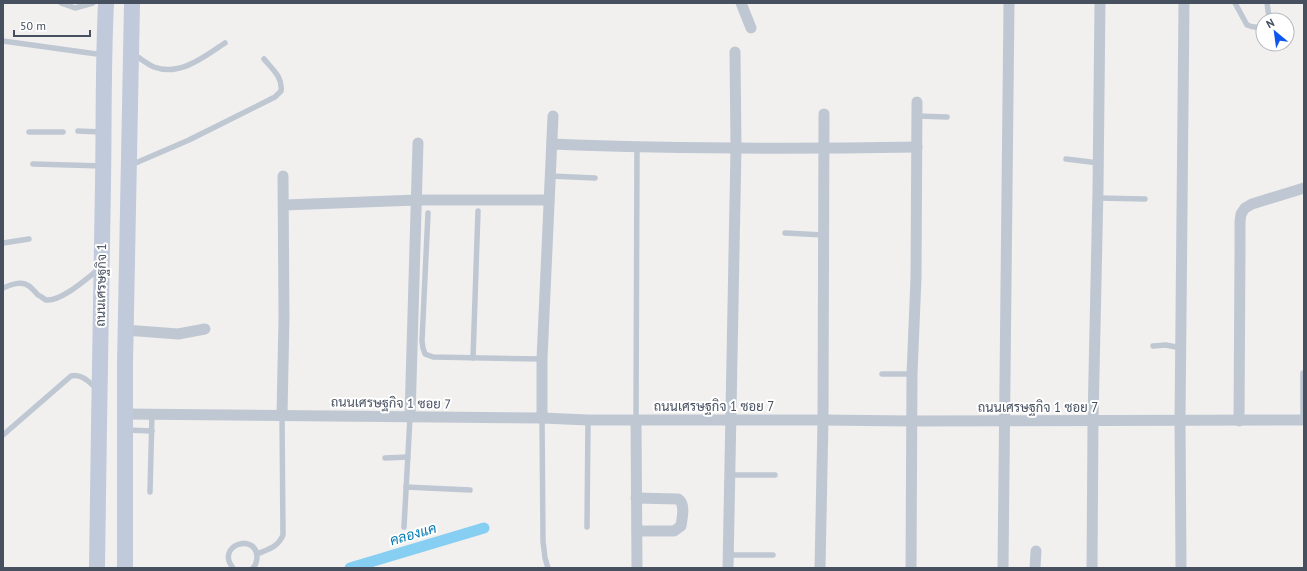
<svg xmlns="http://www.w3.org/2000/svg" width="1307" height="571" viewBox="0 0 1307 571" font-family="'PT Sans',Sarabun,sans-serif">
<style>
.lines{fill:none;stroke-linecap:round;stroke-linejoin:round}
.canal{stroke:#86cff2;stroke-width:11}
.service{stroke:#bfc8d2;stroke-width:5.5}
.minor{stroke:#bfc8d2;stroke-width:11}
.secondary{stroke:#c1cada;stroke-width:16}
.labels{text-anchor:middle;dominant-baseline:central;stroke-width:4;stroke-linejoin:round;paint-order:stroke}
.street-label{font-size:13px;fill:#46505f;stroke:#fff}
.water-label{font-size:14px;font-style:italic;fill:#037bb5;stroke:#fff}
</style>
<rect width="100%" height="100%" fill="#f2f0ef"/>
<g class="lines">
<!-- canal -->
<path class="canal" d="M 350,568 L 484,528"/>
<!-- service -->
<g class="service">
<path d="M 61,3 L 75,8 L 93,3"/>
<path d="M 1235,3 L 1247,25 C 1252,27 1258,29 1263,25"/>
<path d="M 1267,3 L 1269,17 L 1267,20"/>
<path d="M 3,41 L 104,55"/>
<path d="M 133,54 C 140,58 147,64 154,67 C 180,77 205,56 225,43"/>
<path d="M 917,116 L 947,117"/>
<path d="M 78,131 L 102,132"/>
<path d="M 29,132 L 63,132"/>
<path d="M 1066,159 L 1099,163"/>
<path d="M 33,164 L 103,166"/>
<path d="M 131,165 L 189,140 L 275,97 L 281,91 C 283,77 272,69 264,59"/>
<path d="M 550,176 L 595,178"/>
<path d="M 1098,198 L 1145,199"/>
<path d="M 428,213 L 422,341 L 423,348 L 425,354 L 433,357 L 542,359"/>
<path d="M 785,233 L 824,235"/>
<path d="M 3,243 L 29,239"/>
<path d="M 3,288 C 11,285 21,280 29,286 C 33,289 35,292 38,295 C 41,296 44,299 46,300 C 61,302 87,278 99,269"/>
<path d="M 1153,346 L 1166,345 L 1181,348"/>
<path d="M 473,358 L 478,211"/>
<path d="M 1303,373 L 1303,420"/>
<path d="M 882,374 L 912,374"/>
<path d="M 542,418 L 543,541 L 545,558 L 548,568"/>
<path d="M 636,420 L 637,148"/>
<path d="M 127,430 L 152,431"/>
<path d="M 3,435 L 71,376 C 82,373 90,383 97,389"/>
<path d="M 385,458 L 408,457"/>
<path d="M 730,475 L 775,475"/>
<path d="M 406,487 L 470,490"/>
<path d="M 150,492 L 152,414"/>
<path d="M 404,527 L 410,417"/>
<path d="M 587,527 L 588,420"/>
<path d="M 257,554 C 269,549 278,547 283,535 L 282,415"/>
<path d="M 728,555 L 773,555"/>
<path d="M 233,568 C 215,546 255,532 257,556 C 257,561 256,565 253,568"/>
</g>
<!-- minor -->
<g class="minor">
<path d="M 741,3 L 751,28"/>
<path d="M 552,144 C 673,149 795,149 917,147"/>
<path d="M 284,205 L 417,200 L 549,200"/>
<path d="M 125,330 L 178,334 L 205,329"/>
<path d="M 125,414 L 542,418 L 588,420 L 823,420 L 912,421 L 1304,420"/>
<path d="M 282,415 L 284,318 L 283,176"/>
<path d="M 410,417 L 418,143"/>
<path d="M 542,418 L 542,359 L 553,116"/>
<path d="M 636,420 L 637,568"/>
<path d="M 1239,421 L 1240,251 L 1240,221 L 1241,214 L 1245,208 L 1252,204 L 1304,188"/>
<path d="M 636,498 L 678,499 C 686,504 682,518 681,526 L 674,531 L 637,531"/>
<path d="M 728,568 L 736,148 L 735,52"/>
<path d="M 820,568 L 823,420 L 824,114"/>
<path d="M 911,568 L 912,374 L 916,278 L 917,102"/>
<path d="M 1003,568 L 1009,3"/>
<path d="M 1035,568 L 1036,551"/>
<path d="M 1092,568 L 1093,421 L 1098,189 L 1100,3"/>
<path d="M 1181,568 L 1180,421 L 1184,3"/>
</g>
<!-- secondary -->
<g class="secondary">
<path d="M 97,568 C 99,440 100,312 103,184 C 104,124 103,63 106,3"/>
<path d="M 125,568 L 125,364 L 132,3"/>
</g>
</g>
<g class="labels">
<!-- street labels -->
<g class="street-label">
<text transform="translate(101 285) rotate(-89)">ถนนเศรษฐกิจ 1</text>
<text transform="translate(391 403) rotate(1)">ถนนเศรษฐกิจ 1 ซอย 7</text>
<text x="714" y="406">ถนนเศรษฐกิจ 1 ซอย 7</text>
<text x="1038" y="407">ถนนเศรษฐกิจ 1 ซอย 7</text>
</g>
<!-- water labels -->
<g class="water-label">
<text transform="translate(413 534) rotate(-16)">คลองแค</text>
</g>
</g>
<!-- border -->
<rect width="1307" height="571" fill="none" stroke="#46505f" stroke-width="8"/>
<!-- north arrow -->
<g transform="translate(1275 32) rotate(331)"><circle r="19" fill="#ffffff" stroke="#b5b9bf"/>
<path d="M0-3L7 15L0 10L-7 15Z" fill="#0d56ef"/>
<text y="-6" font-size="11" font-weight="bold" text-anchor="middle" fill="#46505f">N</text>
</g>
<!-- scale -->
<path d="M14 30v6h76v-6" fill="none" stroke="#46505f" stroke-width="2"/>
<text x="20" y="30" font-size="12" fill="#46505f" stroke="#ffffff" stroke-width="3" paint-order="stroke">50 m</text>
</svg>
